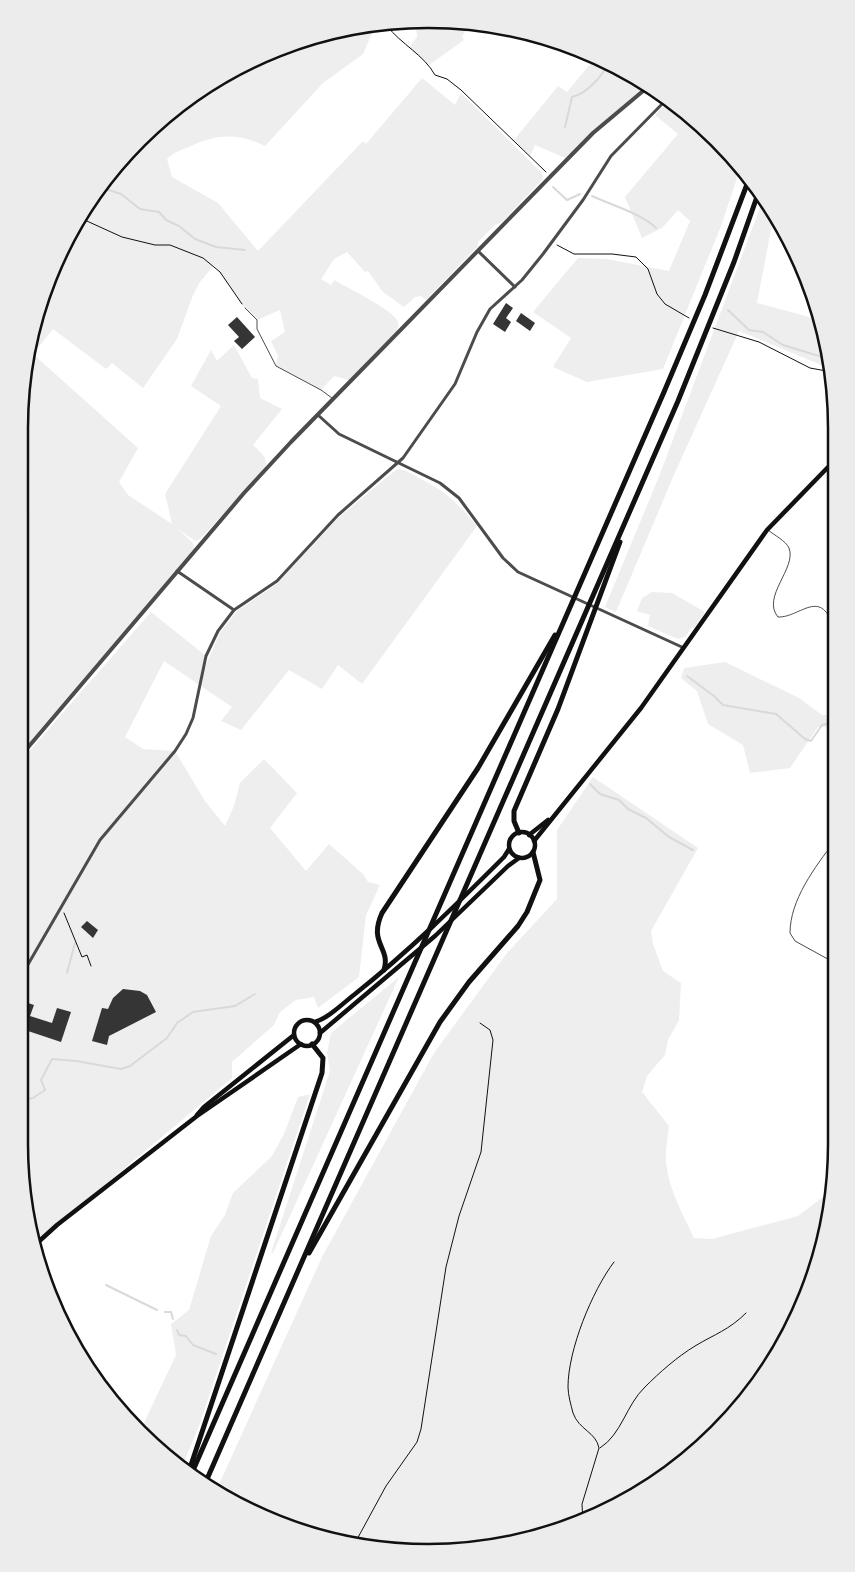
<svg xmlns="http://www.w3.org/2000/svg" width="855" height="1572" viewBox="0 0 855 1572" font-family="'Noto Serif',serif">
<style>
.green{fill:#eee}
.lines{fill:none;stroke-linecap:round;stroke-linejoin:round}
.stream{stroke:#d9d9d9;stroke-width:2}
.building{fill:#353535}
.path{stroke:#111;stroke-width:1}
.service{stroke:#4c4c4c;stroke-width:1}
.minor{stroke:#4c4c4c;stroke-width:3}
.tertiary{stroke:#4c4c4c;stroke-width:4}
.secondary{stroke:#111;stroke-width:4.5}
.motorway{stroke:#111;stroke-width:5}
.rim{fill:none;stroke:#111;stroke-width:2.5}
</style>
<rect width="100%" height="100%" fill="#fff"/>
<!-- green -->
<g class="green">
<path d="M 398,20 L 387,26 L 379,28 L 372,33 L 363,54 L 323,83 L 265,146 C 239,133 217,134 191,146 C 182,150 174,152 167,159 L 172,177 L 218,203 L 258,251 L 363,141 L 366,144 L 422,78 L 455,105 L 461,93 L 542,173 L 543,179 L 502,222 L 495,225 L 478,242 L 478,246 L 426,300 L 421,296 L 415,297 L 404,307 L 383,292 L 368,271 L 365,272 L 347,252 L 334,259 L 321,279 L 331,285 L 334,280 C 346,287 394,310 398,322 C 399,325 399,326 397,330 L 349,380 L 334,376 L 321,390 L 276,366 L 278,356 L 271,341 L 285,332 L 280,310 L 257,320 L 245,308 L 214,265 L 200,282 L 193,295 L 177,339 L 143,388 L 112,363 L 106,369 L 53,329 L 33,354 L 138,448 L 119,482 L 128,495 L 172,524 L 165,494 L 221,406 L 191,386 L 211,350 L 217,361 L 234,345 L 252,378 L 258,379 L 260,398 L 282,409 L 253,445 C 261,453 270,459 264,470 L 200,539 L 195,541 L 177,528 L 193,543 L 194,549 L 19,757 L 20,401 L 33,321 L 73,223 L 120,158 L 178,103 L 246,61 L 321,33 Z"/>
<path d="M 412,20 L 473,22 L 462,36 L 464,40 L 429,65 L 409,48 L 417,37 L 416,24 Z"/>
<path d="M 596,57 L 632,73 L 649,86 L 565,158 L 535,145 L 530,156 L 514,140 L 558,86 L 567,92 Z"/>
<path d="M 669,100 L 697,120 L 740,169 L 721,226 L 663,369 L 587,382 L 553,367 L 571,338 L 533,312 L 578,258 L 607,259 L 669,271 L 690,221 L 678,210 L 662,228 L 642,238 L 625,197 L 678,134 L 655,115 Z"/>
<path d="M 764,197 L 774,214 L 757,303 L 820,320 L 831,369 L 739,331 L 673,477 L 616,612 L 605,607 L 660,474 Z"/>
<path d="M 397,469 C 405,469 412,474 419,478 C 445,491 458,503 477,526 L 362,684 L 338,665 L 322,689 L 289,670 L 241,730 L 221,721 L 232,707 L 164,661 L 125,737 L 143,749 L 175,751 L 205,801 L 225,826 L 234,806 L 240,783 L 264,759 L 297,793 L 270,828 L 306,871 L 329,844 L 363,874 L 368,882 L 380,885 L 366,915 L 359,977 L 318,1008 L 314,997 L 296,1000 L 280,1012 L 274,1025 L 232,1062 L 232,1078 L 57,1225 L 36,1248 L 19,1144 L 19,763 L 151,612 L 206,656 L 202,674 L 220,633 L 237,611 L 277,584 L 337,519 Z"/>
<path d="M 652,592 L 672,593 L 705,612 L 694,628 L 692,627 L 685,637 L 678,639 L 648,626 L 650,615 L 637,611 L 642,598 Z"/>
<path d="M 725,662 L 799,698 L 822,715 L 834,715 L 834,727 L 818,727 L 790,768 L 750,773 L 743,745 L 708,724 L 697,691 L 681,678 L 684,668 Z"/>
<path d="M 593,777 L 698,848 L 651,931 L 653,944 L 663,971 L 681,983 L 679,1020 L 668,1040 L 665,1055 L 647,1076 L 642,1092 L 669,1126 C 668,1137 665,1150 666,1161 C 668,1188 683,1214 694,1238 L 712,1239 L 798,1216 L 832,1190 L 822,1251 L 782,1349 L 697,1452 L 584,1522 L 455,1552 L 322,1539 L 216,1491 L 322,1257 L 434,1053 L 507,953 L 557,899 L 557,830 Z"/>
<path d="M 399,977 L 273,1253 L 271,1253 L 330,1071 L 327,1053 L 331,1033 Z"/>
<path d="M 310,1094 L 199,1426 L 182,1467 L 141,1429 L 176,1355 L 171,1324 L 189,1310 L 211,1236 L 225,1215 L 233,1193 L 272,1156 L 284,1134 L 298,1097 Z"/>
</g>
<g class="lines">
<!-- stream -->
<g class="stream">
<path d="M 565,127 L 572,97 C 586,94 603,76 608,63"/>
<path d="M 100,187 L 121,194 L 140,209 L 159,212 L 166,220 L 179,226 L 195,239 L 216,247 L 245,250"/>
<path d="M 553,187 L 567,200 L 580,194"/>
<path d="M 592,196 C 611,205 643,214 656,228"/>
<path d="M 728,310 L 749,330 L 763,332 L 783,345 L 829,359"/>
<path d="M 19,521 L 28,519"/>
<path d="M 687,676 L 714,696 L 723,705 L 776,714 L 805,739 L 811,741 L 822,725 L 834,722"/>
<path d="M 590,784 L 600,794 L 619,800 L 628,809 L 646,818 L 669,837 L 693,850"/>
<path d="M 67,973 L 75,943"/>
<path d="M 19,1100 L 33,1098 L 45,1090 L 41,1080 L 52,1059 L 76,1061 L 121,1069 L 130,1066 L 167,1038 L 177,1023 L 193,1012 L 235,1006 L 255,994"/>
<path d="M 106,1285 L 157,1310"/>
<path d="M 165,1312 L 171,1312 L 173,1319"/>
<path d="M 177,1330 L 179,1335 L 186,1336 L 193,1345 L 216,1354"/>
</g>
</g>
<!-- building -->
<g class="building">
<path d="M 506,303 L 513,308 L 506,318 L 511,322 L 505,332 L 493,324 Z"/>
<path d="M 521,313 L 535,323 L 530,331 L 516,321 Z"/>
<path d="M 237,317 L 255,337 L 242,349 L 234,341 L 239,337 L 228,325 Z"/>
<path d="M 19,904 L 28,907 L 24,923 L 19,921 Z"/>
<path d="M 87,921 L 98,930 L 93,938 L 81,927 Z"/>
<path d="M 123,989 L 140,991 L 147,995 L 156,1012 L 109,1036 L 107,1045 L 92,1041 L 102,1008 L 108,1009 L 113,998 Z"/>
<path d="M 22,1001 L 34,1005 L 30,1016 L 52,1023 L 57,1008 L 71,1012 L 61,1042 L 19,1028 L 19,1012 Z"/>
</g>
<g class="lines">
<!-- path -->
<g class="path">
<path d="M 387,26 C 401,44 424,55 435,75 L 447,79 L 461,90 L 546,172"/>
<path d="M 78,217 L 122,237 L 155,245 L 170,245 L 203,258 L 220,272 L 242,304"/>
<path d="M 557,245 L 574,254 L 612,254 L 636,257 L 648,269 L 657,294 L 665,304 L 689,318"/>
<path d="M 713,328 L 759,342 L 810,368 L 832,372"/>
<path d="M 64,913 L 82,957 L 87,955 L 91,966"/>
<path d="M 600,1448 C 622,1434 626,1405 645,1387 C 660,1372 677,1357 695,1346 C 715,1334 729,1330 746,1313"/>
<path d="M 583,1522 L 582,1504 L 599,1448 C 596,1432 579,1430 573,1413 C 571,1405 568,1395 568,1387 C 568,1350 592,1291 614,1262"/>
<path d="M 355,1543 L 386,1486 L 417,1442 L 421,1429 L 446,1267 L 459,1216 L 481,1152 L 493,1040 L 490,1030 L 480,1023"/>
</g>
<!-- service -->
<g class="service">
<path d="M 245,308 L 257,320 L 257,329 L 276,366 L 321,390 L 332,398"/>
<path d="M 768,530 C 774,535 786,541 789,548 C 797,568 761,597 778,617 C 800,618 822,585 834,630"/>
<path d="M 834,842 C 815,867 790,900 790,933 L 795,941 L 835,963"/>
</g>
<!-- minor -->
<g class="minor">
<path d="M 478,251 L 515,287"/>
<path d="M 318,415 L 339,434 L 440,483 L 459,498 L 503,558 L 518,572 L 684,648"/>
<path d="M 177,571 L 234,610 L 277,581 L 338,515 L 403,458 L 455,384 L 477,332 L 490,309 L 522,280 L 543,254 L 583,200 L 611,156 L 667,99"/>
<path d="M 19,980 L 100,840 L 175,751 L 186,734 L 193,718 L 206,656 L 218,631 L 234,610"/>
</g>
<!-- tertiary -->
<path class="tertiary" d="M 19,758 L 244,493 L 291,442 L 593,133 L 649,86"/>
<!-- secondary -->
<g class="secondary">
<circle cx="522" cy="845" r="13"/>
<path d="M 529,835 L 548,820"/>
<path d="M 534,841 L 641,708 L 767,530 L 833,462"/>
<circle cx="307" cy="1033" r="13"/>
<path d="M 315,1022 C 329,1018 343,1003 355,994 C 408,952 456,905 504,857 L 509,849"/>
<path d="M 320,1033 L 435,936 L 508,866 L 519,858"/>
<path d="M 197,1115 L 204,1107 L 294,1035"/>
<path d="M 35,1245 L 57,1225 L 197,1116 L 301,1044"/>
</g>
<!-- motorway -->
<g class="motorway">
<path d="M 519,833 L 514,821 L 514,811 L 558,709 L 620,542"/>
<path d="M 384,970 C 391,947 368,944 382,913 L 478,768 L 555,635"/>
<path d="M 309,1253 L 440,1022 L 469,982 L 518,926 L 527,912 L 540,880 L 533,852"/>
<path d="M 190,1468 L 322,1073 L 323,1058 L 312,1044"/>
<path d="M 191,1475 L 664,392 L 705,295 L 749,179"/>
<path d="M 204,1486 L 678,401 L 734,262 L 759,191"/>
</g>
</g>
<!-- crop -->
<path d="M0 0H855V1572H0ZM428 28H428A400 400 0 0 1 828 428V1144A400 400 0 0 1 428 1544H428A400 400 0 0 1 28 1144V428A400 400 0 0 1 428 28Z" fill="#ececec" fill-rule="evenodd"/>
<path class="rim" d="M428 28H428A400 400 0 0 1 828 428V1144A400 400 0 0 1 428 1544H428A400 400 0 0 1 28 1144V428A400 400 0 0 1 428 28Z"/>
</svg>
